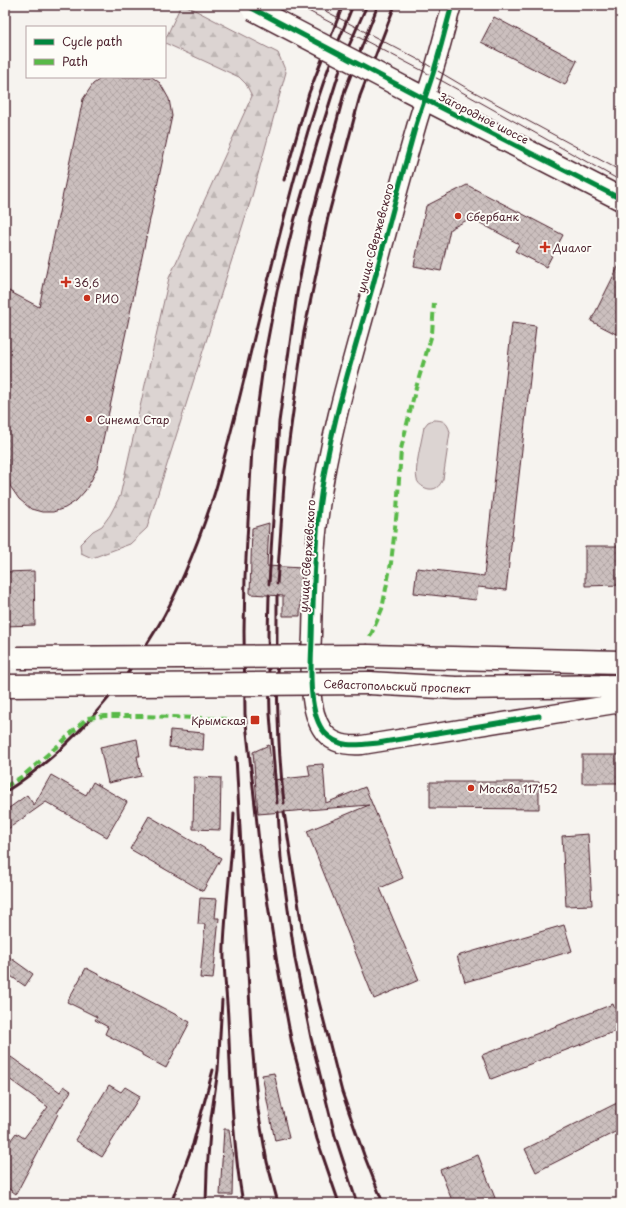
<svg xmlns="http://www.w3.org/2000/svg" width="626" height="1208" viewBox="0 0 626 1208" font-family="'Playpen Sans',sans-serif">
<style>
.grass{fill:#dcd4d2;stroke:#937a7e}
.forest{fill:url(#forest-firs);stroke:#937a7e}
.building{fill:url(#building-cross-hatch);stroke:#4a1f2b}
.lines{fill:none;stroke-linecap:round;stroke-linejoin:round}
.minor-casing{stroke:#4a1f2b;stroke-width:21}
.major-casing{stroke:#4a1f2b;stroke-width:25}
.minor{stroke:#fdfcf7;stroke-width:18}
.major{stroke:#fdfcf7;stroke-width:22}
.tram{stroke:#4a1f2b;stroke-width:1}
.rail{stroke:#4a1f2b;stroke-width:3}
.major-bridge-casing{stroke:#4a1f2b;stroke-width:25;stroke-linecap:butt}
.major-bridge{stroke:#fdfcf7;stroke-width:22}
.quiet{stroke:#58b947;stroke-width:4;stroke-dasharray:8 4;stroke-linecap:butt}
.cycleway-casing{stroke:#fdfcf7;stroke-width:8}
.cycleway{stroke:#00873e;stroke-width:5}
.poi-dot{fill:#c8321e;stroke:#fdfcf7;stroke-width:1.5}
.labels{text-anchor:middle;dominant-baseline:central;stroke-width:4;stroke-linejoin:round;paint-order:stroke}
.street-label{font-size:11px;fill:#4a1f2b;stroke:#fdfcf7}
.poi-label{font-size:11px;fill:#4a1f2b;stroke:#fdfcf7;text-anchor:start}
</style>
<defs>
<pattern id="forest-firs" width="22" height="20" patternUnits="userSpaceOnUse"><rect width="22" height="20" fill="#dcd4d2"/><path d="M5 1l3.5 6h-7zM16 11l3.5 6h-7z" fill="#beb6b4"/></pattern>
<pattern id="building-cross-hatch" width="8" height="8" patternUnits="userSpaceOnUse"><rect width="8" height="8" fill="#cbbfbe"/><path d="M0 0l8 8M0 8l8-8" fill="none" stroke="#b0a4a3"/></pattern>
</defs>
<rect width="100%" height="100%" fill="#f6f3ef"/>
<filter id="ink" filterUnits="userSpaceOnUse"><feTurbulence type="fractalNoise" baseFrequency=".025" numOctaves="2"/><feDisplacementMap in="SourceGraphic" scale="8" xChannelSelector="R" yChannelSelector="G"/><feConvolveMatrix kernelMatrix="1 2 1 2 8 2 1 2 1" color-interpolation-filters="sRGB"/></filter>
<g filter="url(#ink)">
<!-- grass -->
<path class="grass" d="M 433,420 C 444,420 447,422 450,432 L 443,479 C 440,485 437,490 429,489 C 424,488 419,485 417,480 C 414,470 422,439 424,427 L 428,422 Z"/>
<!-- forest -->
<path class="forest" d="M 181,5 L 185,5 L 278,53 L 286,72 L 252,196 L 147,528 L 130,544 L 92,558 L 81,553 L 80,544 L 93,531 L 102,526 L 110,515 L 120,496 L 169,278 L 252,96 L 246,84 L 239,77 L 165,43 L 165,40 Z"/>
<!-- building -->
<g class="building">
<path d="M 494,17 L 577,61 L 565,85 L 481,42 Z"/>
<path d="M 103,77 L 152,77 L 160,83 L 169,99 L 172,116 L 97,468 L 92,479 L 85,491 L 76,501 L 65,508 L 53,512 L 42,512 L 31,509 L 19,499 L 10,486 L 7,472 L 8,459 L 5,458 L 5,289 L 39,307 L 83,99 L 93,84 Z"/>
<path d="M 467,185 L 563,235 L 546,267 L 515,251 L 519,244 L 471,218 L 450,229 L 441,271 L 414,266 L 426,206 Z"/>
<path d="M 621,261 L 621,325 L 616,334 L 591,321 Z"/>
<path d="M 512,323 L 536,326 L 506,590 L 478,587 L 476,600 L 414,593 L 417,568 L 484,576 Z"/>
<path d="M 269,523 L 267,566 L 302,568 L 300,616 L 283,616 L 283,596 L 250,594 L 252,528 Z"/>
<path d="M 585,546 L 621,546 L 621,585 L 585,586 Z"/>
<path d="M 34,571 L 35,625 L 5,626 L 5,572 Z"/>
<path d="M 170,730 L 204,733 L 203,750 L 169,747 Z"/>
<path d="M 137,739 L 140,756 L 137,756 L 141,776 L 108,783 L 100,747 Z"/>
<path d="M 269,745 L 273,780 L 310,776 L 308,765 L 323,764 L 326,803 L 365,787 L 403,878 L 380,888 L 419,980 L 374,999 L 307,831 L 369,805 L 258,814 L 253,752 Z"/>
<rect x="582" y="755" width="39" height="28"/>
<path d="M 51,775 L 86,795 L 93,782 L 127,802 L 107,837 L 46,802 L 5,831 L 5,811 L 27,795 L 34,805 Z"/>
<path d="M 194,777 L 221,778 L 220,830 L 193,829 Z"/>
<path d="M 430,782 L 539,782 L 539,809 L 430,808 Z"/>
<path d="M 149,816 L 221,858 L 203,891 L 130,849 Z"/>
<path d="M 588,834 L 592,905 L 566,906 L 562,836 Z"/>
<path d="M 200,898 L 217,899 L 215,918 L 219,918 L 213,979 L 200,978 L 205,924 L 198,924 Z"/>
<path d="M 564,925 L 572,951 L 465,982 L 457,956 Z"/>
<path d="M 5,954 L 33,974 L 25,986 L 5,972 Z"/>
<path d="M 86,968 L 190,1022 L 166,1068 L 142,1055 L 142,1053 L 105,1034 L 108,1027 L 95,1020 L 97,1017 L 67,1002 Z"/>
<path d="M 613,1004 L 621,1026 L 621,1029 L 491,1079 L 482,1055 Z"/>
<path d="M 11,1057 L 60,1092 L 64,1086 L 71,1091 L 57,1113 L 58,1114 L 16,1194 L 5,1186 L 5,1148 L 16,1133 L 24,1138 L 48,1107 L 5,1076 L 5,1066 Z"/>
<path d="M 274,1073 L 289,1138 L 275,1141 L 262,1075 Z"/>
<path d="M 109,1085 L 121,1092 L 125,1087 L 140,1096 L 102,1157 L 75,1140 Z"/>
<path d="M 621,1101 L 621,1129 L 536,1172 L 525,1149 Z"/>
<path d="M 224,1129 L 229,1129 L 233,1158 L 232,1195 L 220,1195 Z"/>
<path d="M 478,1155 L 497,1203 L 453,1203 L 440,1170 Z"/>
</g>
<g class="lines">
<!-- minor casing -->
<g class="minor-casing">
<path id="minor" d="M 452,5 C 446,25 441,46 435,66 C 429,87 422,106 416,127 C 401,179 387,231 373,284 C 353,358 330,431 320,507 C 314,549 313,592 312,634 C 311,662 306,707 323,731 C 332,744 348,746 362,745 L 621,703"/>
</g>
<!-- major casing -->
<g class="major-casing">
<g id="major">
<path d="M 406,89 L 621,199"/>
<path d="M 368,656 L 621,662"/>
<path d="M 369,683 L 456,688 L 621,686"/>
</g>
</g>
<!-- minor -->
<use href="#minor" class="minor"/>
<!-- major -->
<use href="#major" class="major"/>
<!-- tram -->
<g class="tram">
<path d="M 297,5 L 444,82 L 621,181"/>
<path d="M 314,5 L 421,61 L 465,87 L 621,171"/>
</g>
<!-- rail -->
<g class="rail">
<path d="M 284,180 L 309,93 L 343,5"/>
<path d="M 269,584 L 279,422 L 297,293 L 311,219 L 345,90 L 378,5"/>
<path d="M 277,584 L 285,470 L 304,332 L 328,217 L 360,96 L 395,5"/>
<path d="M 269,595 L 268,634 L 270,714 L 277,803"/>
<path d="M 277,596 C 277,665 276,734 284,803"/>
<path d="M 236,757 L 252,1044 L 258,1110 L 267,1162 L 278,1203"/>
<path d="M 5,792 C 67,753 120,691 157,628 C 181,588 198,543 213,498 C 219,480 223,461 228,443 C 241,394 252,345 264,297 C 285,214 305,130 335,50 C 341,35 347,20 353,5"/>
<path d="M 278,812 L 281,859 L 295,959 L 311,1038 L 335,1136 L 357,1203"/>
<path d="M 284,812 L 302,927 L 318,998 L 342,1092 L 364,1155 L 383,1203"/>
<path d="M 234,813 C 232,858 226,902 224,946 C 223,971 227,994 228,1019 C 231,1080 232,1142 243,1203"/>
<path d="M 171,1203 L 193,1144 L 213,1070"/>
<path d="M 206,1203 L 207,1171 L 211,1118 L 218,1070 L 222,1000"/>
<path d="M 339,1203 L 317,1139 L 292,1044 L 277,963 L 261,860 L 245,714 L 244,631 L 245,577 L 252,448 L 264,359 L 277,291 L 295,218 L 318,140 L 344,57 L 367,5"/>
</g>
<!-- major-bridge casing -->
<g class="major-bridge-casing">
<g id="major-bridge">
<path d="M 253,9 L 406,89"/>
<path d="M 17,658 L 368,656"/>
<path d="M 5,686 L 369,683"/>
</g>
</g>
<!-- major-bridge -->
<use href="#major-bridge" class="major-bridge"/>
<!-- quiet -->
<g class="quiet">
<path d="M 370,637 L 382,609 L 391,563 L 397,510 L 401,449 L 415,391 L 432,334 L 434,303"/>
<path d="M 5,787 L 23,776 L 62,742 L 87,718 L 105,716 L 143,716 L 227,719"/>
</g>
<!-- cycleway casing -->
<g class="cycleway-casing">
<g id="cycleway">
<path d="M 246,5 L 436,105 L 621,199"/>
<path d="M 452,5 C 446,26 441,47 435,67 C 429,87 422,106 416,125 C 401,178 387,232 373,285 C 352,359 328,433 319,509 C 315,552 313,596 312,639 C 311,664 307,713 325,733 C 339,749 359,745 378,743 L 539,716"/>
</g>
</g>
<!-- cycleway -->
<use href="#cycleway" class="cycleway"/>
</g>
</g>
<!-- markers -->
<g class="poi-dot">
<circle cx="458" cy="216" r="4"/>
<path d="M543 241h4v4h4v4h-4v4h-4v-4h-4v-4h4z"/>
<path d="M64 276h4v4h4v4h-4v4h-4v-4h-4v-4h4z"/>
<circle cx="87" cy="298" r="4"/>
<circle cx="89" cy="419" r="4"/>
<rect x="250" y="715" width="10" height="10" rx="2"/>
<circle cx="471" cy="788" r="4"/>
</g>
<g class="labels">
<!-- street labels -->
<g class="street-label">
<text transform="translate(484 118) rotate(27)">Загородное шоссе</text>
<text transform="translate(375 238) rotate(-75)">улица Свержевского</text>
<text transform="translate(307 556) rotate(-86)">улица Свержевского</text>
<text transform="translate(397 686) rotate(2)">Севастопольский проспект</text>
</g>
<!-- poi labels -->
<g class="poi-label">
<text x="466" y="216">Сбербанк</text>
<text x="553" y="247">Диалог</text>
<text x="74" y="282">36,6</text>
<text x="95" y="298">РИО</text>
<text x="97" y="419">Синема Стар</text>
<text x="246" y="720" text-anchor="end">Крымская</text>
<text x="479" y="788">Москва 117152</text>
</g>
</g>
<!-- margin -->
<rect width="626" height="1208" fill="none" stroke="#fdfcf7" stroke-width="20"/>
<rect x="10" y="10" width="606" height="1188" fill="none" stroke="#4a1f2b" stroke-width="1.5" filter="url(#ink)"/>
<!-- legend -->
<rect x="26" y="26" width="140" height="52" fill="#fdfcf7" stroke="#b5a4a5"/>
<rect x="34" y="39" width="20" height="6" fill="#00873e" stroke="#b5a4a5"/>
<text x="62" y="46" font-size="12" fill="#4a1f2b">Cycle path</text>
<rect x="34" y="59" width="20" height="6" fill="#58b947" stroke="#b5a4a5"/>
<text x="62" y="66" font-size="12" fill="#4a1f2b">Path</text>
</svg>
